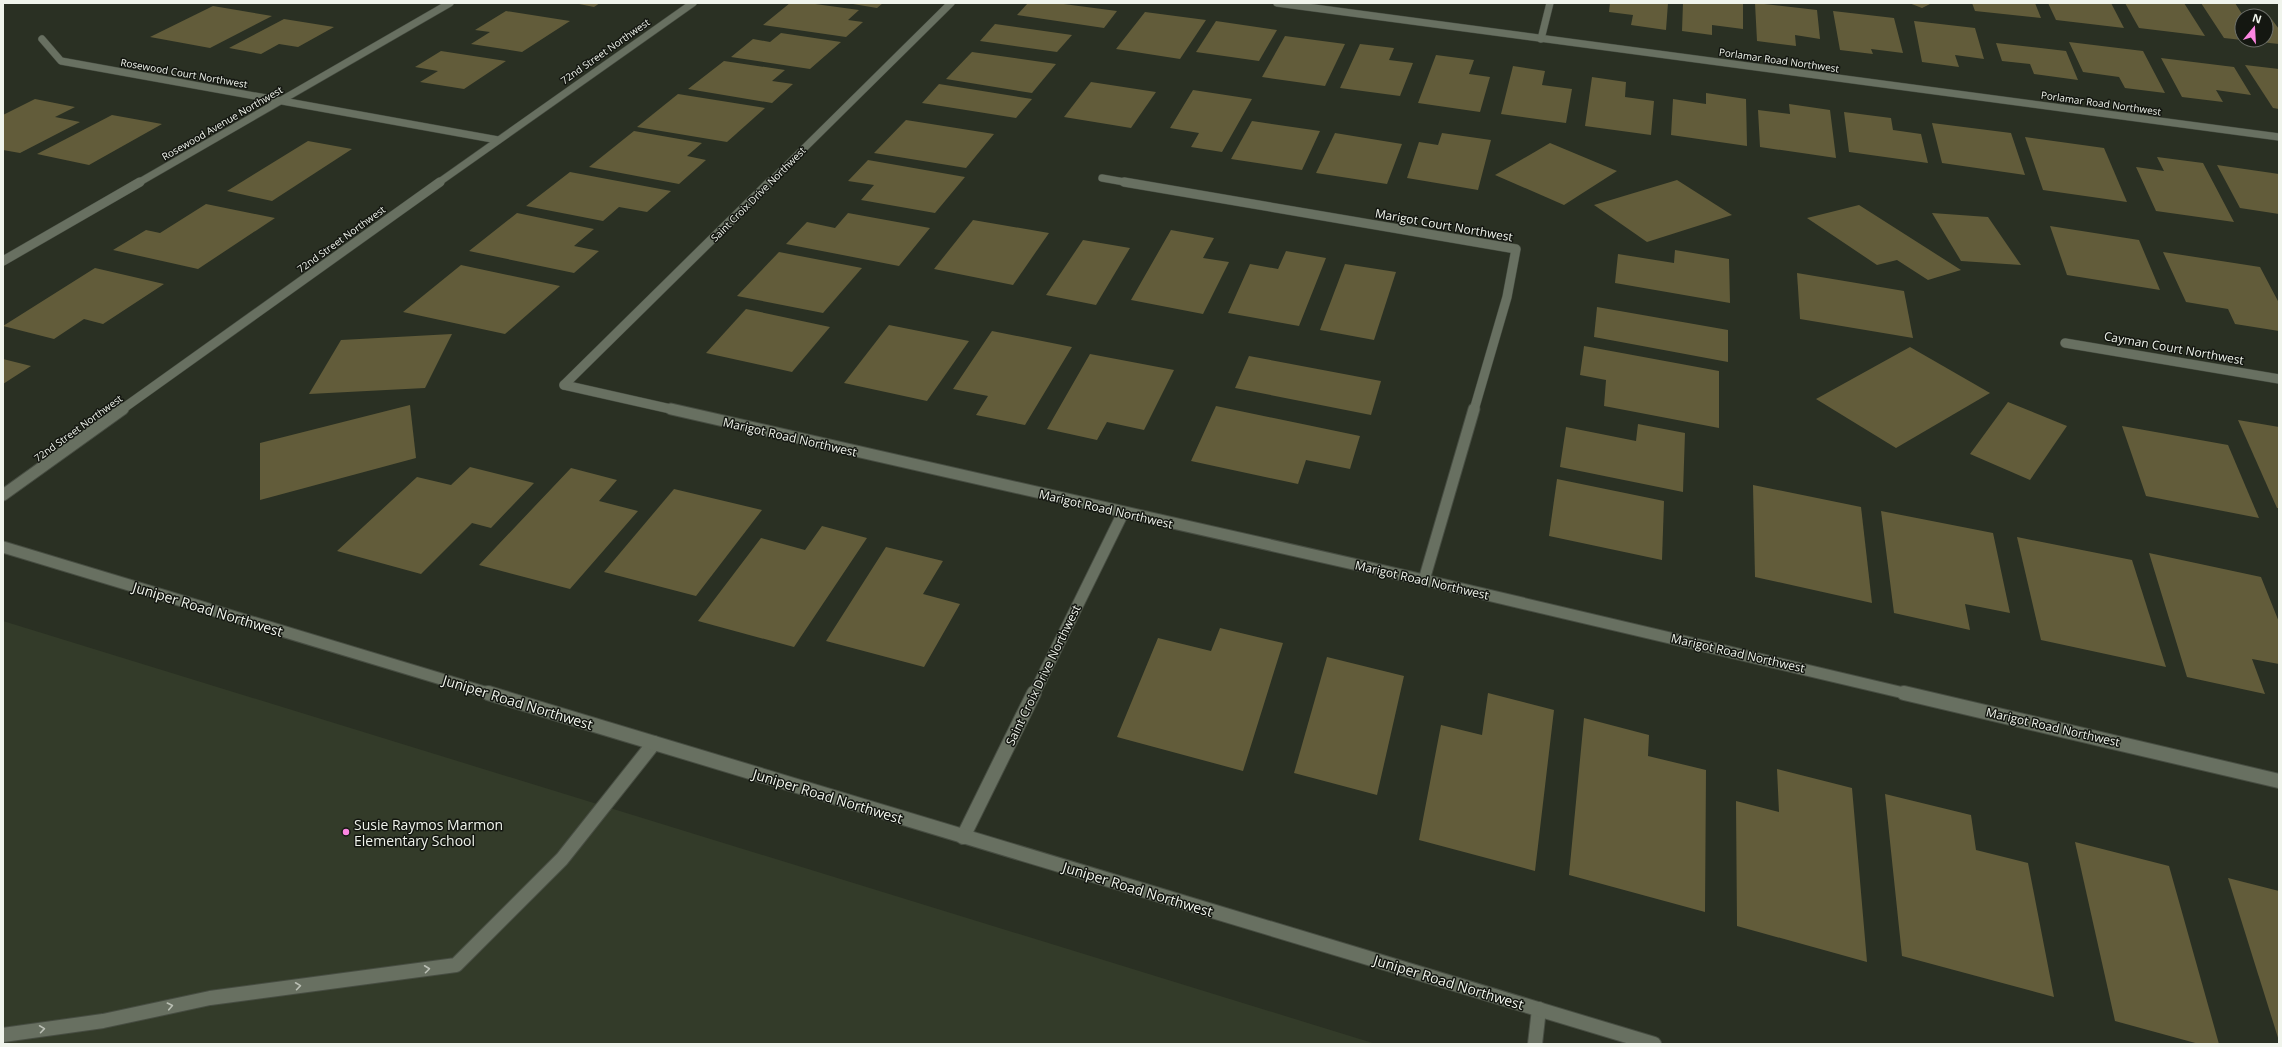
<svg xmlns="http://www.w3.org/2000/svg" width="2282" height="1047" viewBox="0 0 2282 1047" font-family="'Open Sans',sans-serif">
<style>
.built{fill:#333b29}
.building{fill:#625c3a}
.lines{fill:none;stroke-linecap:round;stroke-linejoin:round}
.service-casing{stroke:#474d42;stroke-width:16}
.minor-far3-casing{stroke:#474d42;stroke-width:8}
.minor-far2-casing{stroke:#474d42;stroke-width:10}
.minor-far1-casing{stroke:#474d42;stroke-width:13}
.minor-casing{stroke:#474d42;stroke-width:16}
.tertiary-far3-casing{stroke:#474d42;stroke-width:8}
.tertiary-far2-casing{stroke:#474d42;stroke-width:10}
.tertiary-far1-casing{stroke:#474d42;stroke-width:13}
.tertiary-casing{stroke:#474d42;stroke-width:16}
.service{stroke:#687061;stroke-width:14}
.minor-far3{stroke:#687061;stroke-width:7}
.minor-far2{stroke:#687061;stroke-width:9}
.minor-far1{stroke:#687061;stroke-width:11}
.minor{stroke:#687061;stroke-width:14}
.tertiary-far3{stroke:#687061;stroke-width:7}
.tertiary-far2{stroke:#687061;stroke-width:9}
.tertiary-far1{stroke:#687061;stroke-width:11}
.tertiary{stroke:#687061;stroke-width:14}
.oneway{stroke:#babfb4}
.poi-dot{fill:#fd86e2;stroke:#141711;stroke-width:1.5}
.labels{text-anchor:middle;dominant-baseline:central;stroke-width:3;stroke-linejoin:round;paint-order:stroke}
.far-street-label{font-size:10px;fill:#f0f4ec;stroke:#141711}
.street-label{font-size:12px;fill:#f0f4ec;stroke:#141711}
.near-street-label{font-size:14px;fill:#f0f4ec;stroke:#141711}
.near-poi-label{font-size:14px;fill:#f0f4ec;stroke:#141711;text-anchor:start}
</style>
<rect width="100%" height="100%" fill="#2a3023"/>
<!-- built -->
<path class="built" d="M 3,621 L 1376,1044 L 3,1044 Z"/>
<!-- building -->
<g class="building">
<path d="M 574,3 L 600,3 L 594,7 Z"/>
<path d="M 790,3 L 808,3 L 859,10 L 848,20 L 863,22 L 846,37 L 763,25 Z"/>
<path d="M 847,3 L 883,3 L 877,8 Z"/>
<path d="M 1028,3 L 1056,3 L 1117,11 L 1104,28 L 1017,15 Z"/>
<path d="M 1610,3 L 1668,3 L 1666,30 L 1631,25 L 1633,15 L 1609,12 Z"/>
<path d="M 1683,3 L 1743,3 L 1743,29 L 1712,25 L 1712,35 L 1682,31 Z"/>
<path d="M 1755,3 L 1817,10 L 1820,39 L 1795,35 L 1796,46 L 1757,41 Z"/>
<path d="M 1909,3 L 1932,3 L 1922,8 Z"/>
<path d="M 1972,3 L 2035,3 L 2041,18 L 1975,11 Z"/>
<path d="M 2048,3 L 2111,3 L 2124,28 L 2056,20 Z"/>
<path d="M 2125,3 L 2184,3 L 2205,36 L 2139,28 Z"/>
<path d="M 2201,3 L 2235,3 L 2242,14 L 2255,16 L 2242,16 L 2242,40 L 2224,38 Z"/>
<path d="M 213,6 L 272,16 L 210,48 L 150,37 Z"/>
<path d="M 506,11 L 570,21 L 522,52 L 471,44 L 490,32 L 475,30 Z"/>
<path d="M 1833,11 L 1894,18 L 1903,53 L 1871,49 L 1873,54 L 1840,50 Z"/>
<path d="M 1145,12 L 1206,20 L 1180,59 L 1116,49 Z"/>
<path d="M 2266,16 L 2270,17 L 2279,29 L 2279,44 L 2251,41 L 2266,40 Z"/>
<path d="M 284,19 L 334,27 L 298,47 L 279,44 L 261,54 L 229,48 Z"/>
<path d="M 1216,21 L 1277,30 L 1259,61 L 1196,52 Z"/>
<path d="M 1914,21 L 1975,28 L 1984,59 L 1955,55 L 1959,67 L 1922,62 Z"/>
<path d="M 995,24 L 1072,35 L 1057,52 L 980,41 Z"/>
<path d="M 781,33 L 841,42 L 810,69 L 731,57 L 753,39 L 770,42 Z"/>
<path d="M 1285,36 L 1345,44 L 1325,86 L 1262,77 Z"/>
<path d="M 2069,42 L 2143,51 L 2165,93 L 2125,88 L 2119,77 L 2083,72 Z"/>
<path d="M 1996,43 L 2066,51 L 2078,80 L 2034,74 L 2030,64 L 2002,61 Z"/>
<path d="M 1360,44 L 1394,48 L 1389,60 L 1413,63 L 1400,96 L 1340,88 Z"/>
<path d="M 441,51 L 506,61 L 464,89 L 420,82 L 438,71 L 415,67 Z"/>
<path d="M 972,52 L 1056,64 L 1032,93 L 946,79 Z"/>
<path d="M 1436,55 L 1474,60 L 1469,74 L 1490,77 L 1480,112 L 1418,103 Z"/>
<path d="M 2161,58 L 2234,67 L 2251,95 L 2216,90 L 2223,102 L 2182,97 Z"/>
<path d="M 724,61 L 785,70 L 772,81 L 793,84 L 772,103 L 688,89 Z"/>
<path d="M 2245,65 L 2279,69 L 2279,109 L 2273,108 Z"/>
<path d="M 1513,66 L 1545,71 L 1542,85 L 1572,89 L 1566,123 L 1501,114 Z"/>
<path d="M 1592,77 L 1626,82 L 1625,97 L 1654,101 L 1651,135 L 1585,126 Z"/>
<path d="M 1091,82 L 1156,92 L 1131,128 L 1064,117 Z"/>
<path d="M 939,84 L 1032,99 L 1016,118 L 922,103 Z"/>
<path d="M 1193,90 L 1252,99 L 1222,152 L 1191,147 L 1199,133 L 1170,128 Z"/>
<path d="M 1706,93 L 1746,99 L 1747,146 L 1671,135 L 1673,99 L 1706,104 Z"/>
<path d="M 678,94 L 765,108 L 727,142 L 637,127 Z"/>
<path d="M 35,99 L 75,107 L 55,117 L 80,122 L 20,153 L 3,150 L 3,115 Z"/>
<path d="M 1789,104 L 1830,110 L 1836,158 L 1760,147 L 1758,110 L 1790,114 Z"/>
<path d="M 1844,112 L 1891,118 L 1893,130 L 1921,134 L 1928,163 L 1849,152 Z"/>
<path d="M 112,115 L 162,124 L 89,165 L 37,154 Z"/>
<path d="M 906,120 L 994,134 L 966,168 L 874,153 Z"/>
<path d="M 1252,121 L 1320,131 L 1302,170 L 1231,159 Z"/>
<path d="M 1932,123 L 2011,133 L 2025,175 L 1942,163 Z"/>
<path d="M 634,131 L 702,143 L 687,156 L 706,160 L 679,184 L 589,167 Z"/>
<path d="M 1335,133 L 1402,144 L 1387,184 L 1316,173 Z"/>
<path d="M 1442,133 L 1491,140 L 1478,190 L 1407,178 L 1419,142 L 1438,145 Z"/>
<path d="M 2025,137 L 2104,148 L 2127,202 L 2043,190 Z"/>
<path d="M 308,141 L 352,149 L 272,201 L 227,191 Z"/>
<path d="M 1550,143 L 1617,171 L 1564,205 L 1495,175 Z"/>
<path d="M 2157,157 L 2203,163 L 2234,222 L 2156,211 L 2136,167 L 2164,171 Z"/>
<path d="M 868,160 L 965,177 L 935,213 L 861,200 L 874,185 L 848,181 Z"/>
<path d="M 2217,165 L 2279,174 L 2279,214 L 2240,208 Z"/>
<path d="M 570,172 L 671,191 L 647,212 L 619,207 L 603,221 L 526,206 Z"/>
<path d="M 1677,180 L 1732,215 L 1647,242 L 1594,205 Z"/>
<path d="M 206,204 L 275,218 L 198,269 L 113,250 L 146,230 L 160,233 Z"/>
<path d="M 1859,205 L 1961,270 L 1928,280 L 1897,260 L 1877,265 L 1807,218 Z"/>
<path d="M 517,213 L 594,229 L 574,246 L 599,251 L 574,273 L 469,251 Z"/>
<path d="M 848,213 L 930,228 L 899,266 L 786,244 L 807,222 L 835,228 Z"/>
<path d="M 1932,213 L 1988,217 L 2021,265 L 1961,261 Z"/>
<path d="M 973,220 L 1049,233 L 1013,285 L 934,269 Z"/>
<path d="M 2050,226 L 2139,240 L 2160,290 L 2067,275 Z"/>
<path d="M 1171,230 L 1214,238 L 1203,258 L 1229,262 L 1203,314 L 1131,300 Z"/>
<path d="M 1083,240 L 1130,248 L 1096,305 L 1046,295 Z"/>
<path d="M 1675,250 L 1729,259 L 1730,303 L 1615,283 L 1618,254 L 1674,263 Z"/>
<path d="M 1286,251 L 1326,258 L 1299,326 L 1228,313 L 1250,264 L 1278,269 Z"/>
<path d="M 779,252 L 862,268 L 823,313 L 737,296 Z"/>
<path d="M 2163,252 L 2260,267 L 2279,303 L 2279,331 L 2235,324 L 2228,309 L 2186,302 Z"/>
<path d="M 1345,264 L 1396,272 L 1374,340 L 1320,330 Z"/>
<path d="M 461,265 L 560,286 L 505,334 L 403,312 Z"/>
<path d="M 95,268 L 164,284 L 103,324 L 84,319 L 54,339 L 3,326 Z"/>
<path d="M 1797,273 L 1904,291 L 1913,338 L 1800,319 Z"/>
<path d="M 1597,307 L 1728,330 L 1728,362 L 1594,337 Z"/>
<path d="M 746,309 L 830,327 L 792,372 L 706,353 Z"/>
<path d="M 889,325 L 969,341 L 927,401 L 844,383 Z"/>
<path d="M 992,331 L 1072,347 L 1025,425 L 976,415 L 988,396 L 953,389 Z"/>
<path d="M 452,334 L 425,388 L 309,394 L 341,340 Z"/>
<path d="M 1584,346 L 1719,371 L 1719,428 L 1604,406 L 1606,380 L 1580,375 Z"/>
<path d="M 1910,347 L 1990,393 L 1896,448 L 1816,399 Z"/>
<path d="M 1090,354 L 1174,370 L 1144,430 L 1107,422 L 1097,440 L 1047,429 Z"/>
<path d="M 1249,356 L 1381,381 L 1371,415 L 1235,388 Z"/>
<path d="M 3,359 L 31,366 L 3,384 Z"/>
<path d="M 2008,402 L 2067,426 L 2030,480 L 1970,454 Z"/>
<path d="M 410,405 L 416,458 L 260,500 L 260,443 Z"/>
<path d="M 1216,406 L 1360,436 L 1350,469 L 1306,460 L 1298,484 L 1191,461 Z"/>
<path d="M 2238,420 L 2279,427 L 2279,508 L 2277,508 Z"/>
<path d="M 1638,424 L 1685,433 L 1683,492 L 1560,467 L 1566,427 L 1636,441 Z"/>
<path d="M 2122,426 L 2228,445 L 2259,518 L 2146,496 Z"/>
<path d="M 470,467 L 534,483 L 491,528 L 472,523 L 421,574 L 337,551 L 417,477 L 451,485 Z"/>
<path d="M 571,468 L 617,480 L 599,501 L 638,511 L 570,589 L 479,565 Z"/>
<path d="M 1557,479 L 1664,501 L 1662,560 L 1549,536 Z"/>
<path d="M 1753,485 L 1861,507 L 1872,603 L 1755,577 Z"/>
<path d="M 674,489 L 762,510 L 696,596 L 604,572 Z"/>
<path d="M 1881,511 L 1993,533 L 2010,613 L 1965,604 L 1970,630 L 1894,613 Z"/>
<path d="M 822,526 L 867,538 L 794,647 L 698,621 L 761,538 L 805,550 Z"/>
<path d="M 2017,537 L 2132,560 L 2166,667 L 2041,640 Z"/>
<path d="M 886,547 L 943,561 L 923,594 L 960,604 L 924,667 L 826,641 Z"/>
<path d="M 2149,553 L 2261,577 L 2279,622 L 2279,664 L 2252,659 L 2265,694 L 2187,677 Z"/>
<path d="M 1220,628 L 1283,643 L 1243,771 L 1117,737 L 1158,638 L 1211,651 Z"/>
<path d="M 1327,657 L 1404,676 L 1377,795 L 1294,773 Z"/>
<path d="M 1488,693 L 1554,710 L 1535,871 L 1419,840 L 1441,725 L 1482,735 Z"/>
<path d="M 1584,718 L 1649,735 L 1648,756 L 1706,770 L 1705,912 L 1569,875 Z"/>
<path d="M 1777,769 L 1852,788 L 1867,962 L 1737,926 L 1736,801 L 1779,812 Z"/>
<path d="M 1885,794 L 1971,815 L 1976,850 L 2028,863 L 2054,997 L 1902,956 Z"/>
<path d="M 2075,842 L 2169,866 L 2219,1044 L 2199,1044 L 2115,1021 Z"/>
<path d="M 2228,878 L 2279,891 L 2279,1041 Z"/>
</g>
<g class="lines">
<!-- service casing -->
<g class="service-casing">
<g id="service">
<path d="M 3,1035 L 103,1021 L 210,998 L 456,965 L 562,859 L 654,743"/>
<path d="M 1535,1044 L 1539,1009"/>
</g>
</g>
<!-- minor-far3 casing -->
<g class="minor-far3-casing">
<g id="minor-far3">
<path d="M 1277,3 L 2279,137"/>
<path d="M 42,39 L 61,61 L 498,140"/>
<path d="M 1541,39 L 1550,3"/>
<path d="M 1102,178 L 1130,183"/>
<path d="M 769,183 L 951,3"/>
</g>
</g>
<!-- minor-far2 casing -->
<g class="minor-far2-casing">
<g id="minor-far2">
<path d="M 1124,182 L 1516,249 L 1507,297 L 1474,410"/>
<path d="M 2065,343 L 2279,379"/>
<path d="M 564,385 L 675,410"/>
<path d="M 564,385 L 770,182"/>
</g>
</g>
<!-- minor-far1 casing -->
<g class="minor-far1-casing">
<g id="minor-far1">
<path d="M 671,409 L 1424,580 L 1908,694"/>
<path d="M 1424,580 L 1474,409"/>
<path d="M 1034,694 L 1123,513"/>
</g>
</g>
<!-- minor casing -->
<g class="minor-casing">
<g id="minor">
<path d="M 1904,693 L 2279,781"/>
<path d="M 963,837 L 1034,693"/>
</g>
</g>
<!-- tertiary-far3 casing -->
<g class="tertiary-far3-casing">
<g id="tertiary-far3">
<path d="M 138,183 L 450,3"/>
<path d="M 438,183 L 693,3"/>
</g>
</g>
<!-- tertiary-far2 casing -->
<g class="tertiary-far2-casing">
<g id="tertiary-far2">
<path d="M 3,261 L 140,182"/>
<path d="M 121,410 L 440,182"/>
</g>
</g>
<!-- tertiary-far1 casing -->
<g class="tertiary-far1-casing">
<g id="tertiary-far1">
<path d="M 3,495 L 123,409"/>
<path d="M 3,547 L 491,694"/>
</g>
</g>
<!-- tertiary casing -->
<g class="tertiary-casing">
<path id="tertiary" d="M 488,693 L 1654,1044"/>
</g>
<!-- service -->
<use href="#service" class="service"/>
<!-- minor-far3 -->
<use href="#minor-far3" class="minor-far3"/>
<!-- minor-far2 -->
<use href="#minor-far2" class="minor-far2"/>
<!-- minor-far1 -->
<use href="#minor-far1" class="minor-far1"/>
<!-- minor -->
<use href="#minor" class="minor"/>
<!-- tertiary-far3 -->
<use href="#tertiary-far3" class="tertiary-far3"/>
<!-- tertiary-far2 -->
<use href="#tertiary-far2" class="tertiary-far2"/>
<!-- tertiary-far1 -->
<use href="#tertiary-far1" class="tertiary-far1"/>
<!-- tertiary -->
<use href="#tertiary" class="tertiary"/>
</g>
<!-- one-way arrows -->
<defs><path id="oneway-chevron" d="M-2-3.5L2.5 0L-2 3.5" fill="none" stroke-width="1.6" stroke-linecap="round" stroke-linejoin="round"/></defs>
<g class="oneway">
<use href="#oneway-chevron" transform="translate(427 969) rotate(-7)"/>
<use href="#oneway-chevron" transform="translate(298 986) rotate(-8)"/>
<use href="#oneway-chevron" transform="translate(170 1006) rotate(-12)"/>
<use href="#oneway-chevron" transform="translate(42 1029) rotate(-8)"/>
</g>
<!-- markers -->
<circle class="poi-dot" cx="346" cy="832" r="4"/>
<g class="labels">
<!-- far-street labels -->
<g class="far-street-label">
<text transform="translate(605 51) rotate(-35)">72nd Street Northwest</text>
<text transform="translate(1779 60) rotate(8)">Porlamar Road Northwest</text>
<text transform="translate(184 73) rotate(10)">Rosewood Court Northwest</text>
<text transform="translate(2101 103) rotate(8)">Porlamar Road Northwest</text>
<text transform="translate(222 123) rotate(-30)">Rosewood Avenue Northwest</text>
<text transform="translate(758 194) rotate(-45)">Saint Croix Drive Northwest</text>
<text transform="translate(341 239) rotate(-36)">72nd Street Northwest</text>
<text transform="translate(78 428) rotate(-36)">72nd Street Northwest</text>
</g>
<!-- street labels -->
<g class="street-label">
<text transform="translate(1444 225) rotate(10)">Marigot Court Northwest</text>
<text transform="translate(2174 348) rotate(10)">Cayman Court Northwest</text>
<text transform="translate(790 437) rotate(13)">Marigot Road Northwest</text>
<text transform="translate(1106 509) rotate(13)">Marigot Road Northwest</text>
<text transform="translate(1422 580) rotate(13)">Marigot Road Northwest</text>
<text transform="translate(1738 653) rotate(13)">Marigot Road Northwest</text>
<text transform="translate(1043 675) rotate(-64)">Saint Croix Drive Northwest</text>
<text transform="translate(2053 727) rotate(13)">Marigot Road Northwest</text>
</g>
<!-- near-street labels -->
<g class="near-street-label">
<text transform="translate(208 609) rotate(17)">Juniper Road Northwest</text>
<text transform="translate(518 702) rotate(17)">Juniper Road Northwest</text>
<text transform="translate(828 796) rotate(17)">Juniper Road Northwest</text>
<text transform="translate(1138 889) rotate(17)">Juniper Road Northwest</text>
<text transform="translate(1449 982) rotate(17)">Juniper Road Northwest</text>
</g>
<!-- near-poi labels -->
<g class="near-poi-label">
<text x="354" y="824">Susie Raymos Marmon<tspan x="354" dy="16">Elementary School</tspan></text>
</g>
</g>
<!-- border -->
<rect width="2282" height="1047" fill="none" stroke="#f0f4ec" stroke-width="8"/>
<!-- north arrow -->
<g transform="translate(2254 28) rotate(18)"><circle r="19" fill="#141711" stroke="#6c6f69"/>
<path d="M0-3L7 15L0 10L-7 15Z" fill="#fd86e2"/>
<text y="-6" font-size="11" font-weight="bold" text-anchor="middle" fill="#f0f4ec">N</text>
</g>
</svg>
